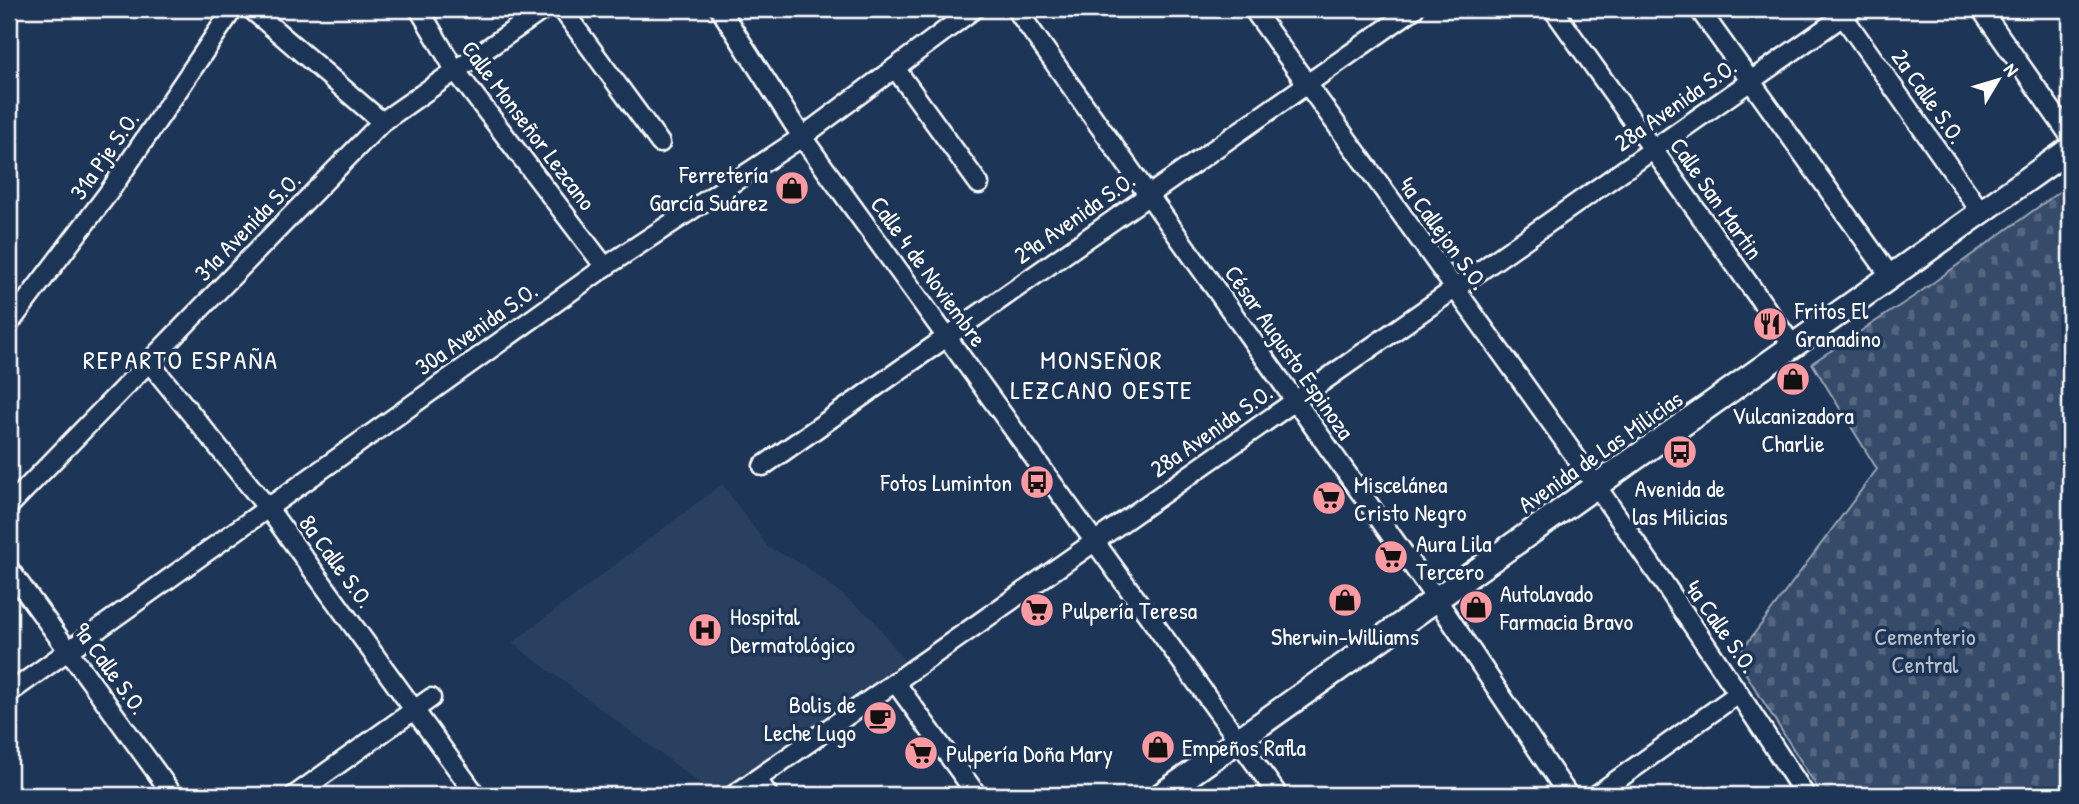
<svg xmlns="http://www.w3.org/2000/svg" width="2079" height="804" viewBox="0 0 2079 804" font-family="'Patrick Hand',sans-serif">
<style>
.built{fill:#2a4161}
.cemetery{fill:url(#cemetery-stones);stroke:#9aa5b4;stroke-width:2}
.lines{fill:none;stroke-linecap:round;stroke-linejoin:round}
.minor-casing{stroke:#fff;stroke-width:23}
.major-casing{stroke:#fff;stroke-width:28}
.minor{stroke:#1d3557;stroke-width:18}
.major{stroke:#1d3557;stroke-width:23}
.labels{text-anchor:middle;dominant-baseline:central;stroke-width:7;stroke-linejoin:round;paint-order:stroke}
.street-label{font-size:24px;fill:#fff;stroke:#1d3557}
.poi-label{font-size:24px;fill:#fff;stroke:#1d3557;text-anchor:start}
.park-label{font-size:24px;fill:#b9c0ca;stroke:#1d3557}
.neighbourhood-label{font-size:26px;letter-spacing:2px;fill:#fff;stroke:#1d3557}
</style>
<defs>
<pattern id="cemetery-stones" width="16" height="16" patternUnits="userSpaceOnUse" patternTransform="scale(1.75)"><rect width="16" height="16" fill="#364b69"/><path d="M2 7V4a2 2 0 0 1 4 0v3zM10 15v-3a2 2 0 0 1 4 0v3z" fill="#546680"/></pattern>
</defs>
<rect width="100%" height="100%" fill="#1d3557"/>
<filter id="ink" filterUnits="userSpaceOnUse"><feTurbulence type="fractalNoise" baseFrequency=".0143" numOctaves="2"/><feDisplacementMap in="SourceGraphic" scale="14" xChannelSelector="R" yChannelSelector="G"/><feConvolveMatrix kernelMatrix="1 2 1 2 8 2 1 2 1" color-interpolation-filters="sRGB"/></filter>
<g filter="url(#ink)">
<!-- built -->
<path class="built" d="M 722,484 L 768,547 L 804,565 L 872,618 L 904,660 L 716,795 L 512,643 Z"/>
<!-- cemetery -->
<path class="cemetery" d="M 2070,184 L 2070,795 L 1822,795 L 1736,658 L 1877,469 L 1812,363 L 1916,295 Z"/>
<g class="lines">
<!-- minor casing -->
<g class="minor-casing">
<g id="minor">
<path d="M 251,9 L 382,122"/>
<path d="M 419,9 L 455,70 L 605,267"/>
<path d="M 562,9 L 660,143"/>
<path d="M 720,9 L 802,137 L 1278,795"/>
<path d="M 1016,9 L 1437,600 L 1568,795"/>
<path d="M 1253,9 C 1440,269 1632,526 1805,795"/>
<path d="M 1553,9 L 1793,346"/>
<path d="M 1699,9 L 1891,277"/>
<path d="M 1838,9 L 1981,212"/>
<path d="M 1981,9 L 2070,136"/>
<path d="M 895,68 L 979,184"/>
<path d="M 9,324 L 109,192 L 233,9"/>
<path d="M 149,362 L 267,507 L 476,795"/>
<path d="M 763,466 L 1414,9"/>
<path d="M 9,506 L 382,122 L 544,9"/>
<path d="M 9,569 L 173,795"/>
<path d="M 895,682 L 977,795"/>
<path d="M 9,693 L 605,267 L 802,137 L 974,9"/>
<path d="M 757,779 L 768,795"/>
<path d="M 295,795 L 431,698"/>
<path d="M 734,795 L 1853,9"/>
<path d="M 1596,795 L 1739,693"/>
</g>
</g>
<!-- major casing -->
<g class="major-casing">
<path id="major" d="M 1161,795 L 2070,149"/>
</g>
<!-- minor -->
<use href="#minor" class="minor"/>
<!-- major -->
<use href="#major" class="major"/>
</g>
</g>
<!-- icons -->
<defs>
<g id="shop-disc" transform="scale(1.75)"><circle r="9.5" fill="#ff9aa2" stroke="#1d3557"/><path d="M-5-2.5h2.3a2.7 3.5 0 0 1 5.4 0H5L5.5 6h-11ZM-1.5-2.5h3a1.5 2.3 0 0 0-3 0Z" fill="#111"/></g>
<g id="restaurant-disc" transform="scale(1.75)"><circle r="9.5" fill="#ff9aa2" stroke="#1d3557"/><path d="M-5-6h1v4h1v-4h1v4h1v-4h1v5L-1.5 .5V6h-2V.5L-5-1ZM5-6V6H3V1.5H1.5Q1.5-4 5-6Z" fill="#111"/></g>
<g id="bus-disc" transform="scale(1.75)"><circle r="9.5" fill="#ff9aa2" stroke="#1d3557"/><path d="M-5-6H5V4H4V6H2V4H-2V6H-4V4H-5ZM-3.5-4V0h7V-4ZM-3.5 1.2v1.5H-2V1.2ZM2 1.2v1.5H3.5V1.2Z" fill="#111"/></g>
<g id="supermarket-disc" transform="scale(1.75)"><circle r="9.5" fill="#ff9aa2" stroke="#1d3557"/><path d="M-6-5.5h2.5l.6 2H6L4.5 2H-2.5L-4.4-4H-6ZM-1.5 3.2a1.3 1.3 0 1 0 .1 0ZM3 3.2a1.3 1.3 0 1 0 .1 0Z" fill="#111"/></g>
<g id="hospital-disc" transform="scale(1.75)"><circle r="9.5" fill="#ff9aa2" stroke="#1d3557"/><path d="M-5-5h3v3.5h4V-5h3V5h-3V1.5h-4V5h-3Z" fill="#111"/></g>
<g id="cafe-disc" transform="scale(1.75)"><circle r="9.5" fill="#ff9aa2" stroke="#1d3557"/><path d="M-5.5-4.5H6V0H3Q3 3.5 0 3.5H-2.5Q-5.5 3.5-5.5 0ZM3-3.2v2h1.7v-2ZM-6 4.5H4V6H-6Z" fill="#111"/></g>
</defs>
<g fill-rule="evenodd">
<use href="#shop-disc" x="792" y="188"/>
<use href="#restaurant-disc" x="1770" y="324"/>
<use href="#shop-disc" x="1793" y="379"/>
<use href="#bus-disc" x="1680" y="452"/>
<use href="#bus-disc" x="1037" y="482"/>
<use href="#supermarket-disc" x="1329" y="498"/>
<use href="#supermarket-disc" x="1391" y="557"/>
<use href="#shop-disc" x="1345" y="600"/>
<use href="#shop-disc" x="1476" y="607"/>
<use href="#supermarket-disc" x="1037" y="610"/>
<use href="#hospital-disc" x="705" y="630"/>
<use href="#cafe-disc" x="880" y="718"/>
<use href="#shop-disc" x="1158" y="747"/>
<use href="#supermarket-disc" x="921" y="753"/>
</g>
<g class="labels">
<!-- street labels -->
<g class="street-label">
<text transform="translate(1929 96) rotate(55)">2a Calle S.O.</text>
<text transform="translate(1675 104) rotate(-35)">28a Avenida S.O.</text>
<text transform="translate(529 125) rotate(53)">Calle Monseñor Lezcano</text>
<text transform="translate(104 155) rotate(-55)">31a Pje S.O.</text>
<text transform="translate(1717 198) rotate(55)">Calle San Martin</text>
<text transform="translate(1074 217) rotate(-35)">29a Avenida S.O.</text>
<text transform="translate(247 226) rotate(-46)">31a Avenida S.O.</text>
<text transform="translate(1444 233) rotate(54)">4a Callejon S.O.</text>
<text transform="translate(929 271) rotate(54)">Calle 4 de Noviembre</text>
<text transform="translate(476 328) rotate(-35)">30a Avenida S.O.</text>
<text transform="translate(1290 352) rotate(55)">César Augusto Espinoza</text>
<text transform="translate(1211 430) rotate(-35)">28a Avenida S.O.</text>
<text transform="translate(1600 451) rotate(-35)">Avenida de Las Milicias</text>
<text transform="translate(337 561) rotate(54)">8a Calle S.O.</text>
<text transform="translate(1722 626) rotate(55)">4a Calle S.O.</text>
<text transform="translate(111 668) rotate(54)">9a Calle S.O.</text>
</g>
<!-- poi labels -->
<g class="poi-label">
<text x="768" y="174" text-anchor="end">Ferretería<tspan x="768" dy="28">García Suárez</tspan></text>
<text x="1795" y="310">Fritos El<tspan x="1795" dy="28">Granadino</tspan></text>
<text x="1793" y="415" text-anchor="middle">Vulcanizadora<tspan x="1793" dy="28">Charlie</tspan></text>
<text x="1012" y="482" text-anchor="end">Fotos Luminton</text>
<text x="1354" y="484">Miscelánea<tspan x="1354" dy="28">Cristo Negro</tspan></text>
<text x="1680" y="488" text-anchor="middle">Avenida de<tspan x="1680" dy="28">las Milicias</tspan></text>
<text x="1416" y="543">Aura Lila<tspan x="1416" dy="28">Tercero</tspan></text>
<text x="1500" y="593">Autolavado<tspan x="1500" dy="28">Farmacia Bravo</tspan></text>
<text x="1062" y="610">Pulpería Teresa</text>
<text x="730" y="616">Hospital<tspan x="730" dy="28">Dermatológico</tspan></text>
<text x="1345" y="636" text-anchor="middle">Sherwin-Williams</text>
<text x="856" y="704" text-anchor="end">Bolis de<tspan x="856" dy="28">Leche Lugo</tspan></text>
<text x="1182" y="747">Empeños Rafla</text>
<text x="946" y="753">Pulpería Doña Mary</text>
</g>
<!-- park labels -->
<g class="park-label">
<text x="1925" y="636">Cementerio<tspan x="1925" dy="28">Central</tspan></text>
</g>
<!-- neighbourhood labels -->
<g class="neighbourhood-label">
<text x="181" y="359">REPARTO ESPAÑA</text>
<text x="1102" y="359">MONSEÑOR<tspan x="1102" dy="30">LEZCANO OESTE</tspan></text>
</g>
</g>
<!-- margin -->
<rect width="2079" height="804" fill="none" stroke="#1d3557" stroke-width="35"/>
<rect x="18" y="18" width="2044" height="769" fill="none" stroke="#fff" stroke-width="2.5" filter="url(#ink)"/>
<!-- north arrow -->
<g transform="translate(1998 80) rotate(52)" stroke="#1d3557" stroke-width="5" paint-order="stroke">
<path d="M0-5L12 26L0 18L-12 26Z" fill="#ffffff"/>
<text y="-10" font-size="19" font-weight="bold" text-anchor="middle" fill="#ffffff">N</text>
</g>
</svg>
